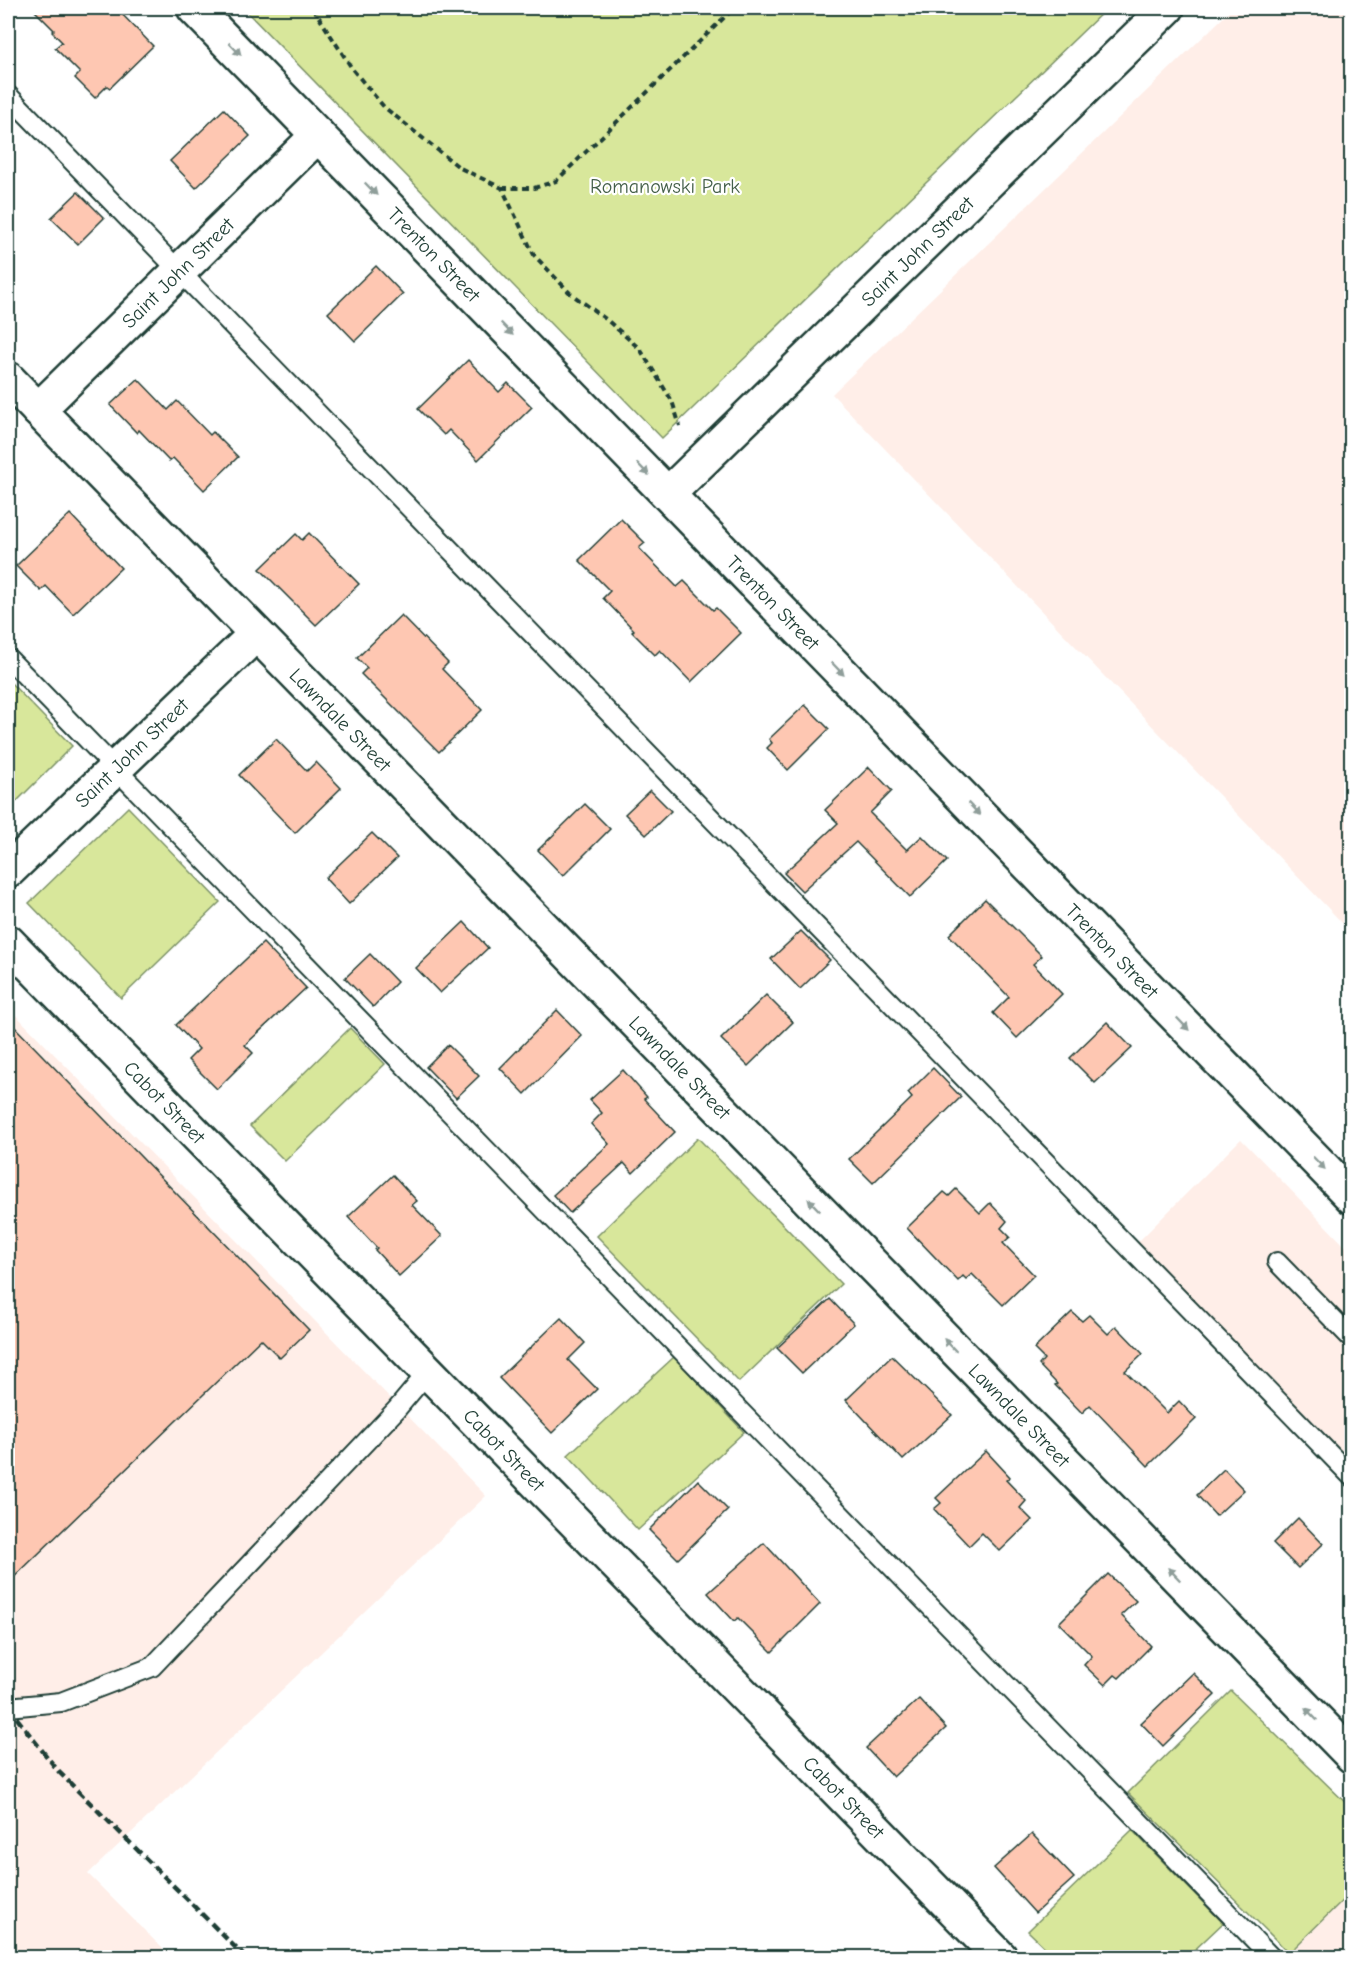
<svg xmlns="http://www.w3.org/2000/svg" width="1359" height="1965" viewBox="0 0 1359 1965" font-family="'Comic Neue',sans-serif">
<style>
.built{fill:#ffeee8}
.green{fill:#d8e79b;stroke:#7c9268;stroke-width:1.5}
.building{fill:#fec7b2;stroke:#1f3d34;stroke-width:1.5}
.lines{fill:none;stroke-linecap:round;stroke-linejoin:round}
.lane-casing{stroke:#1f3d34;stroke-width:22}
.street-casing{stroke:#1f3d34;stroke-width:38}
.path{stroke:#1f3d34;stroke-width:4;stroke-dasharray:6 4.5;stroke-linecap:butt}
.lane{stroke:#fff;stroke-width:18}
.street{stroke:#fff;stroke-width:33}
.rail{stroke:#1f3d34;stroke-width:4.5;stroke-dasharray:9 4.5;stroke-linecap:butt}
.oneway{fill:#8f9e9a}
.labels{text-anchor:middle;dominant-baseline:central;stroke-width:4.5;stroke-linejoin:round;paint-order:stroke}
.park-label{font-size:20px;fill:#445f49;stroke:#fff}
.street-label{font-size:20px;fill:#1f3d34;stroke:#fff}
</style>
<rect width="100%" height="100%" fill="#fff"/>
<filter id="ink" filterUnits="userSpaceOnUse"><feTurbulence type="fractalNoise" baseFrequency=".0167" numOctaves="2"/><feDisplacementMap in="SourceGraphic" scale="12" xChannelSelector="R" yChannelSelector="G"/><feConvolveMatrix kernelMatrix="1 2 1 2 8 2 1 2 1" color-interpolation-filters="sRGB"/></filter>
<g filter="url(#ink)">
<!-- built -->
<g class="built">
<path d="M 1233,8 L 1351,8 L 1351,932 L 832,394 Z"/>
<path d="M 8,1007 L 486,1496 L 88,1874 L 171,1957 L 8,1957 Z"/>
<path d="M 1241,1139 L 1351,1252 L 1351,1461 L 1137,1243 Z"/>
<path d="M 1351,1892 L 1351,1957 L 1294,1957 L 1289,1953 Z"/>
</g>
<!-- green -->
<g class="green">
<path d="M 243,8 L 1107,8 L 662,438 Z"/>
<path d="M 8,680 L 72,746 L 8,810 Z"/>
<path d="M 128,807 L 220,902 L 121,998 L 29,903 Z"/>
<path d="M 350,1028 L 385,1064 L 285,1161 L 250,1126 Z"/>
<path d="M 698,1138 L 841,1284 L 739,1382 L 597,1236 Z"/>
<path d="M 674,1357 L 744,1432 L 638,1530 L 568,1455 Z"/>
<path d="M 1231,1691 L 1351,1808 L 1351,1892 L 1289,1953 L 1128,1793 Z"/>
<path d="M 1132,1830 L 1223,1923 L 1187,1957 L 1055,1957 L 1028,1931 Z"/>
</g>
<!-- building -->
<g class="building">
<path d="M 32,8 L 116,8 L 153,46 L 110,88 L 107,86 L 95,98 L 75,78 L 80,73 L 55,48 L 62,42 L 52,32 L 54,30 Z"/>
<path d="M 224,109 L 250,136 L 196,188 L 170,161 Z"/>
<path d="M 78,192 L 104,218 L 78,244 L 51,218 Z"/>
<path d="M 376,266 L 403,294 L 355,341 L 328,313 Z"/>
<path d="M 468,360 L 499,392 L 508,383 L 532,407 L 478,460 L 449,430 L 444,435 L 418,409 Z"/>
<path d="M 138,379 L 168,410 L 177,401 L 210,435 L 213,432 L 238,457 L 204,490 L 173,458 L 169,461 L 139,430 L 137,433 L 110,405 Z"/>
<path d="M 70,514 L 121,568 L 73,614 L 46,586 L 41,591 L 16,566 Z"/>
<path d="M 621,519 L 645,543 L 639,548 L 677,587 L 684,581 L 713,610 L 716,608 L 741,633 L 691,682 L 660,650 L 655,655 L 632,632 L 634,630 L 603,598 L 610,591 L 579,560 Z"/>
<path d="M 309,533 L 359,584 L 316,625 L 260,569 L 296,534 L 302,540 Z"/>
<path d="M 401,615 L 448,663 L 442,669 L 482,710 L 439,752 L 361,674 L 367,668 L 357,658 Z"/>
<path d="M 805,705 L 829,729 L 788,770 L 767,748 L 772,743 L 769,739 Z"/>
<path d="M 276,739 L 307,771 L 316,762 L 341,788 L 295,833 L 239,775 Z"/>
<path d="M 869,767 L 892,791 L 870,813 L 907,850 L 922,836 L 947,861 L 910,897 L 856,842 L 802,891 L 784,873 L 838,823 L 825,810 Z"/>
<path d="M 650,790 L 671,811 L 646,835 L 625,814 Z"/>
<path d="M 585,804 L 610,829 L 563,876 L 538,850 Z"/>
<path d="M 372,833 L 397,858 L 349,904 L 325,878 Z"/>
<path d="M 985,899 L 1042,956 L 1033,964 L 1062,994 L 1017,1038 L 993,1013 L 1009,997 L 949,935 Z"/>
<path d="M 464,922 L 488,948 L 440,993 L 416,968 Z"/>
<path d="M 801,931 L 830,960 L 800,989 L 771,959 Z"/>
<path d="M 263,943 L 306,988 L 245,1045 L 253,1053 L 217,1089 L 188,1060 L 199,1049 L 176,1025 Z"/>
<path d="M 370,954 L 397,982 L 373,1007 L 345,978 Z"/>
<path d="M 766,995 L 793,1022 L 748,1066 L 721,1039 Z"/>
<path d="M 557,1010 L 582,1036 L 525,1094 L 500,1068 Z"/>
<path d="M 8,1020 L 309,1330 L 280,1358 L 261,1339 L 8,1583 Z"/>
<path d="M 1107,1022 L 1132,1048 L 1095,1083 L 1070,1058 Z"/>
<path d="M 448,1045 L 479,1076 L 456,1098 L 426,1067 Z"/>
<path d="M 933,1068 L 961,1097 L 873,1183 L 849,1159 L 912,1098 L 908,1093 Z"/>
<path d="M 623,1070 L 647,1097 L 644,1099 L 675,1132 L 633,1173 L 624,1163 L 570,1213 L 553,1195 L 609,1144 L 591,1124 L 602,1113 L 590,1100 Z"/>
<path d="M 393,1175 L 417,1201 L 412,1205 L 442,1236 L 399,1276 L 375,1250 L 377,1248 L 348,1217 Z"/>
<path d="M 956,1189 L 980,1213 L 990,1203 L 1007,1221 L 1001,1228 L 1010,1237 L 1003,1243 L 1034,1275 L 1003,1305 L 972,1274 L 966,1279 L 963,1276 L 958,1281 L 907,1228 L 944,1192 L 949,1196 Z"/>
<path d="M 830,1299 L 854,1324 L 802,1373 L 777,1348 Z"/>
<path d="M 1072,1312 L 1082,1321 L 1089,1315 L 1108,1334 L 1116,1326 L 1143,1354 L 1125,1371 L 1167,1413 L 1179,1401 L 1196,1419 L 1148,1466 L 1090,1405 L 1082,1413 L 1055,1385 L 1057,1384 L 1039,1365 L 1044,1359 L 1034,1349 Z"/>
<path d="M 561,1318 L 585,1343 L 568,1360 L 597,1389 L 552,1433 L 499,1378 Z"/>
<path d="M 892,1356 L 952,1415 L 903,1460 L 846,1400 Z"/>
<path d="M 986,1451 L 1010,1477 L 1006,1480 L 1026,1501 L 1020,1508 L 1032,1520 L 1000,1551 L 982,1533 L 969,1546 L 934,1509 L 941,1503 L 936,1498 Z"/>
<path d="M 1224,1469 L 1244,1490 L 1216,1516 L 1197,1495 Z"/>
<path d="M 698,1480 L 728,1510 L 678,1559 L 649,1530 Z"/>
<path d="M 1298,1518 L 1323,1544 L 1298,1568 L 1273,1543 Z"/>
<path d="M 764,1543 L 820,1604 L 772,1652 L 738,1618 L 734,1621 L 708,1593 Z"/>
<path d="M 1108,1574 L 1136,1601 L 1121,1615 L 1151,1646 L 1119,1678 L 1115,1675 L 1105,1685 L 1084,1665 L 1092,1656 L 1059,1623 Z"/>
<path d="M 1193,1673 L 1215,1695 L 1163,1746 L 1141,1723 Z"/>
<path d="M 919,1699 L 946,1728 L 893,1777 L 866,1748 Z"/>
<path d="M 1032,1834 L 1074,1878 L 1035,1913 L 994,1868 Z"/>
</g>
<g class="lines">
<!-- lane casing -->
<g class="lane-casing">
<g id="lane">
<path d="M 8,95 L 1352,1477"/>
<path d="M 8,658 L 1272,1958"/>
<path d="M 1277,1262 L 1352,1339"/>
<path d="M 8,1707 L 61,1702 L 152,1667 L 396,1410 L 428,1372"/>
</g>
</g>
<!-- street casing -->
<g class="street-casing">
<g id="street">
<path id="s1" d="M 194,8 L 1352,1197"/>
<path id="s2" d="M 8,379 L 1352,1756"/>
<path id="s3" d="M 38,410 L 318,135"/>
<path id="s4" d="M 668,494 L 1167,8"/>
<path id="s5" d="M 8,871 L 256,634"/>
<path id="s6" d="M 8,942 L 1001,1958"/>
</g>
</g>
<!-- path -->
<g class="path">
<path d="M 313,8 L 353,70 L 384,107 L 460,168 L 502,188 L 534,255 L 570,293 L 607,320 L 640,349 L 672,401 L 680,426"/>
<path d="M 502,188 L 534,188 L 556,181 L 734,8"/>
</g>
<!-- lane -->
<use href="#lane" class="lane"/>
<!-- street -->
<use href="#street" class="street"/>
<!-- rail -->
<path class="rail" d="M 8,1707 L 59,1772 L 246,1958"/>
</g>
<!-- one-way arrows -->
<defs><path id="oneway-solid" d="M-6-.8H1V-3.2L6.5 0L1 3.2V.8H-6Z" transform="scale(1.5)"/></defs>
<g class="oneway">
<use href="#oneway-solid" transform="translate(235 49) rotate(46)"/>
<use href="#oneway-solid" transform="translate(371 189) rotate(46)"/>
<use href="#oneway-solid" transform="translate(507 329) rotate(46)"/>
<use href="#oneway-solid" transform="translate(643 469) rotate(46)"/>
<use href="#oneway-solid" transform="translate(838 669) rotate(46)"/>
<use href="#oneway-solid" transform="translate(974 809) rotate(46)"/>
<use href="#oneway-solid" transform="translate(1183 1024) rotate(46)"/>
<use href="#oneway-solid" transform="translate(1319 1163) rotate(46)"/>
<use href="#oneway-solid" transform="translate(814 1205) rotate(-134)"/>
<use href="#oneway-solid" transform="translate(950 1345) rotate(-134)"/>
<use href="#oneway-solid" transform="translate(1174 1574) rotate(-134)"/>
<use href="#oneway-solid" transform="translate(1311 1714) rotate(-134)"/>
</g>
</g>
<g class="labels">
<!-- park labels -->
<g class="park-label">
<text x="665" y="186">Romanowski Park</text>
</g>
<!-- street labels -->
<g class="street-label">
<text stroke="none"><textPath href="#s4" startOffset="348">Saint John Street</textPath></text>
<text stroke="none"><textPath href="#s1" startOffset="344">Trenton Street</textPath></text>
<text stroke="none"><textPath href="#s3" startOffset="196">Saint John Street</textPath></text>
<text stroke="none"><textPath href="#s1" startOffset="830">Trenton Street</textPath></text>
<text stroke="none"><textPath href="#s2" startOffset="476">Lawndale Street</textPath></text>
<text stroke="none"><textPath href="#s5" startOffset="171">Saint John Street</textPath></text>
<text stroke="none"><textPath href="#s1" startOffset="1316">Trenton Street</textPath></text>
<text stroke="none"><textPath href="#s2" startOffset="962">Lawndale Street</textPath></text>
<text stroke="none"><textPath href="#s6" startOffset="224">Cabot Street</textPath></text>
<text stroke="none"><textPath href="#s2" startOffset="1448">Lawndale Street</textPath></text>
<text stroke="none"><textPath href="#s6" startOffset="710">Cabot Street</textPath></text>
<text stroke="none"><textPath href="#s6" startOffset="1196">Cabot Street</textPath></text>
</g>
</g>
<!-- margin -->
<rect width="1359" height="1965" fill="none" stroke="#fff" stroke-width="30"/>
<rect x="15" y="15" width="1329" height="1935" fill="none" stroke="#1f3d34" stroke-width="2" filter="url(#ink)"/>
</svg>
